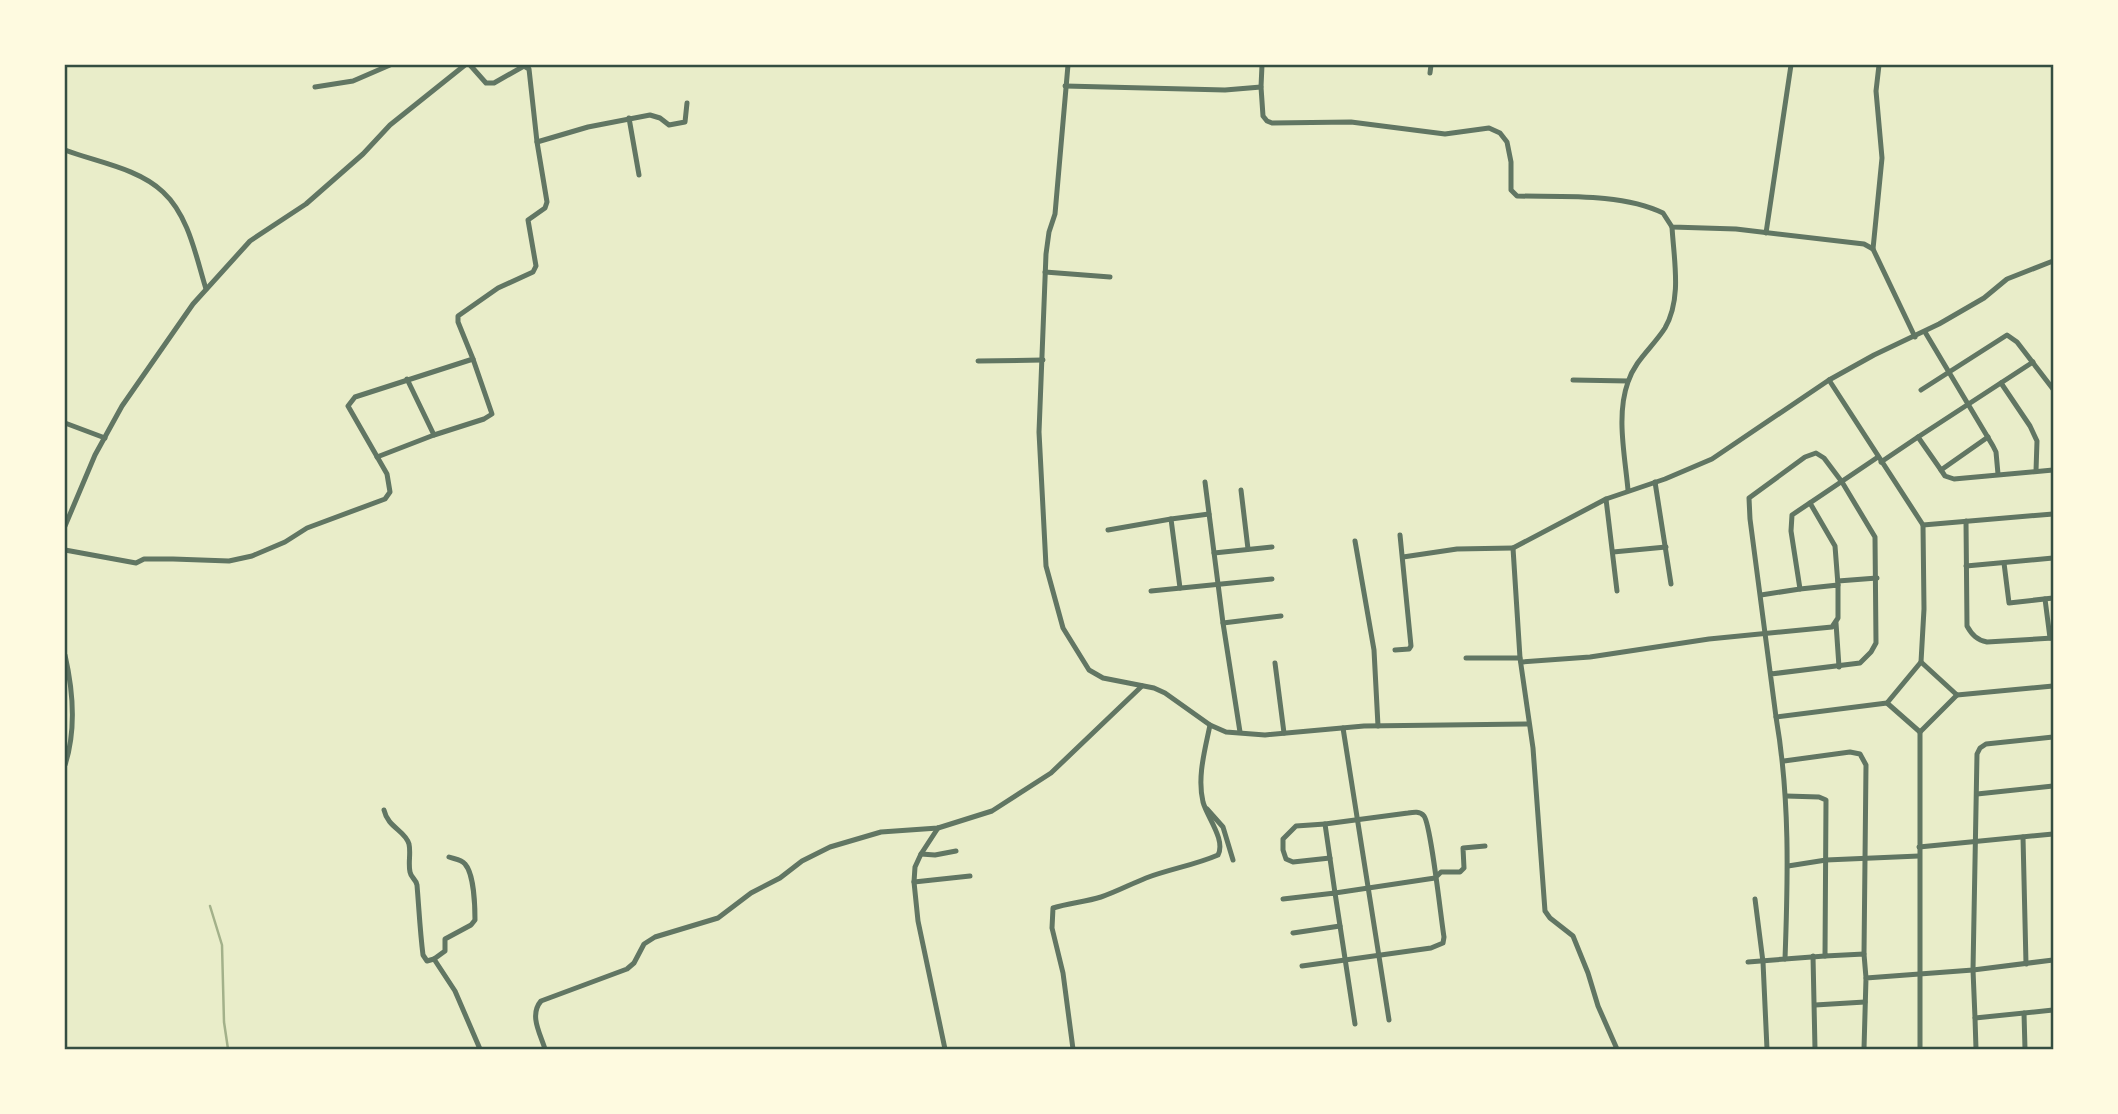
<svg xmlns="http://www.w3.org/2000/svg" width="2118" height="1114" viewBox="0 0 2118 1114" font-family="Merriweather,serif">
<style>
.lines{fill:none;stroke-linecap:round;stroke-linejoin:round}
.stream{stroke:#a3b18a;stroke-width:2.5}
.minor{stroke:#617663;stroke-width:5}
.neatline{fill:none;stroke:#344e41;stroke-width:2.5}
</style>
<rect width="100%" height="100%" fill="#e9edc9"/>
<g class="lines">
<!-- stream -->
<path class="stream" d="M 210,906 L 222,945 L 224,1022 L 228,1049"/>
<!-- minor -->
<g class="minor">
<path d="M 1068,65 L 1055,214 L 1049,232 L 1046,254 L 1039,432 L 1046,566 L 1063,628 L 1089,670 L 1103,678 L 1154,688 L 1165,693 L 1210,725 L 1226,732 L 1265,735 L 1364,726 L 1528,724"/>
<path d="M 1430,73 L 1431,65"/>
<path d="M 1065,86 L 1225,90 L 1261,87 L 1263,116 L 1267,121 L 1272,123 L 1351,122 L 1445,134 L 1489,128 L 1500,133 L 1507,142 L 1511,162 L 1511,190 L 1517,196 C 1562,197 1622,193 1663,213 L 1672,227 L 1736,229 L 1864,244 L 1873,249 L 1915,337"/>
<path d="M 315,87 L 353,81 L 390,65"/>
<path d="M 1261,87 L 1262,65"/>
<path d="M 629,118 L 639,175"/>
<path d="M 537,142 L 588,127 L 650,115 L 660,118 L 669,125 L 685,122 L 687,103"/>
<path d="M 65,150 C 96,162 138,168 163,192 C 189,216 196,257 206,289"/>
<path d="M 1766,233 L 1791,65"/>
<path d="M 1873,249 L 1882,158 L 1876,91 L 1879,65"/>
<path d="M 1045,272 L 1110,277"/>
<path d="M 1925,332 L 1993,446 L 1996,452 L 1998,474"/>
<path d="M 978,361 L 1043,360"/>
<path d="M 1573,380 L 1628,381"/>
<path d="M 1829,380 L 1923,525 L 2053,514"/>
<path d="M 2001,383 L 2030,426 L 2037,441 L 2036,471"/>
<path d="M 1921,390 L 2007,335 L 2017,342 L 2053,389"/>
<path d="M 65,423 L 105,438"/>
<path d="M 434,435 L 484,419 L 492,414 L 473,359"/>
<path d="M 1988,437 L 1941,470 L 1918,437 L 2033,362"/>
<path d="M 377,457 L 434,435 L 407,379"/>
<path d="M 1881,462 L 1918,437"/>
<path d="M 1941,470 L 1945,476 L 1954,479 L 2053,470"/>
<path d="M 1205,482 L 1223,623 L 1240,732"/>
<path d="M 1655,482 L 1671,584"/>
<path d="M 1241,490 L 1248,549"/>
<path d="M 1628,490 C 1625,456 1616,415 1628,382 C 1635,360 1653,347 1665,328 C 1682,298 1674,261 1672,227"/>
<path d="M 1606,499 L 1617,591"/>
<path d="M 1810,503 L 1835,546 L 1838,585"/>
<path d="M 1966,521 L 1967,626 C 1972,635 1977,640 1987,642 L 2053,638"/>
<path d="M 1923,525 L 1924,609 L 1921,662 L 1957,695 L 2053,686"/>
<path d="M 65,526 L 95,455 L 122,406 L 193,304 L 250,241 L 306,204 L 363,154 L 390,125 L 465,65"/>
<path d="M 1108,530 L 1171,519"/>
<path d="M 1355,541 L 1374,650 L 1378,726"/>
<path d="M 65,550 L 136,563 L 144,559 L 173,559 L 229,561 L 252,556 L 285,542 L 307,528 L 385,499 L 390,492 L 387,474 L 348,406 L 355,397 L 473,359 L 458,322 L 458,316 L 498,288 L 533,272 L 536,266 L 528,220 L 545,208 L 547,202 L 537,142 L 529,69 L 524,66 L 494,83 L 486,83 L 470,65"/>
<path d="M 1613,552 L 1666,547"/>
<path d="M 1214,553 L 1272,547"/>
<path d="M 1403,557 L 1457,549 L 1513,548"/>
<path d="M 2004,563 L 2009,603 L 2053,598"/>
<path d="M 1966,566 L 2053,558"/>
<path d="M 1838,581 L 1877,578"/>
<path d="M 1180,588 L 1171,519 L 1209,514"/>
<path d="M 1151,591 L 1272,579"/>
<path d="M 1761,595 L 1800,589"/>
<path d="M 2045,599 L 2050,638"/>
<path d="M 1223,623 L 1281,616"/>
<path d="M 1836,623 L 1839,667"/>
<path d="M 1395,650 L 1409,649 L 1411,646 L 1400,535"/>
<path d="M 65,655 C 73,690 76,731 65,765"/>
<path d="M 1466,658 L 1520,658"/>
<path d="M 1521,662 L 1590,657 L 1709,639 L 1832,627 L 1838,618 L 1838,585 L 1800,589 L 1791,531 L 1792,515 L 1878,457"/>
<path d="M 1275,663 L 1284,733"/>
<path d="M 1771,674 L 1860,663 L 1871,652 L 1876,643 L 1875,537 L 1842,482 L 1824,458 L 1816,453 L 1805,457 L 1749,498 L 1750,519 L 1776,717 L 1887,703 L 1921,662"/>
<path d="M 1887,703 L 1920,732 L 1957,695"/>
<path d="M 1343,728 L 1389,1020"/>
<path d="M 2053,737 L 1986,744 L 1980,748 L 1977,754 L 1973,970 L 1975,1018 L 2053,1010"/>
<path d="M 1784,761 L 1850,752 L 1860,754 L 1866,765 L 1864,954"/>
<path d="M 1977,794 L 2053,786"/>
<path d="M 1786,796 L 1819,797 L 1826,800 L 1825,956 L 1864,954 L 1866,978"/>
<path d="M 1207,809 L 1223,827 L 1233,860"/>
<path d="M 384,810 C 388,828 405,830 409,844 C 411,853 408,863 410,872 C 411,878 416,879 417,885 C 419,909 420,931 423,955 L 427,961 L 434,959 L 455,991 L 480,1049"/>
<path d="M 1325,824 L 1296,826 L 1283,839 L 1283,850 L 1286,859 L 1293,862 L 1330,858"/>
<path d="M 938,828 L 921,854 L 915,867 L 914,882 L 918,921 L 945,1049"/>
<path d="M 2023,837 L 2026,964"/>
<path d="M 1919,847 L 2053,834"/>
<path d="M 921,854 L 935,855 L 956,851"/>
<path d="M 1788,866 L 1826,860 L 1919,856"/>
<path d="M 914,882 L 970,876"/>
<path d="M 1283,899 L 1335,893 L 1355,1024"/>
<path d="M 1755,899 L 1763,962 L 1767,1049"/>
<path d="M 1293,933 L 1340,926"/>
<path d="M 1813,956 L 1815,1049"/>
<path d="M 434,959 L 445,951 L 445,939 L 471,925 L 475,920 C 475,907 474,874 465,864 C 461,859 454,859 449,857"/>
<path d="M 1785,959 L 1825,956"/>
<path d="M 1748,962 L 1785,959 C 1788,878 1790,798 1776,717"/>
<path d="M 1302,966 L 1431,948 L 1443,943 L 1444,937 C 1441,919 1431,825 1424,816 C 1420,811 1414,812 1408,813 L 1325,824 L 1335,893 L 1435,878 L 1441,872 L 1460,872 L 1464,868 L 1463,848 L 1485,846"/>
<path d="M 1815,1005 L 1865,1002"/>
<path d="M 2024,1013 L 2025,1049"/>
<path d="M 1975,1018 L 1976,1049"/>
<path d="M 545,1049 C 540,1033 529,1015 541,1001 L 627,969 L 634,963 L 644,944 L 655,937 L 718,918 L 751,893 L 780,878 L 802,861 L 830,847 L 881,832 L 938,828 L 992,811 L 1051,773 L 1142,686"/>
<path d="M 1073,1049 L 1063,973 L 1052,928 L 1053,908 C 1069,903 1085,902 1101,897 C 1116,892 1131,884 1146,878 C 1170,869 1195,865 1218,855 C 1226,840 1207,817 1203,802 C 1197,777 1205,750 1210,725"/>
<path d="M 1617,1049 L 1598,1006 L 1588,973 L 1573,936 L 1550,918 L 1545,911 L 1533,748 L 1520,658 L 1513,548 L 1606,499 L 1665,479 L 1712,459 L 1829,380 L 1874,355 L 1939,324 L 1984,298 L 2007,279 L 2053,261"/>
<path d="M 1864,1049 L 1866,978 L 1973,970 L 2053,960"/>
<path d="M 1920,1049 L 1920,732"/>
</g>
</g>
<!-- border -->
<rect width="2118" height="1114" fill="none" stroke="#fefae0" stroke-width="133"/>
<rect x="66" y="66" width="1986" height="982" class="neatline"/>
</svg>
